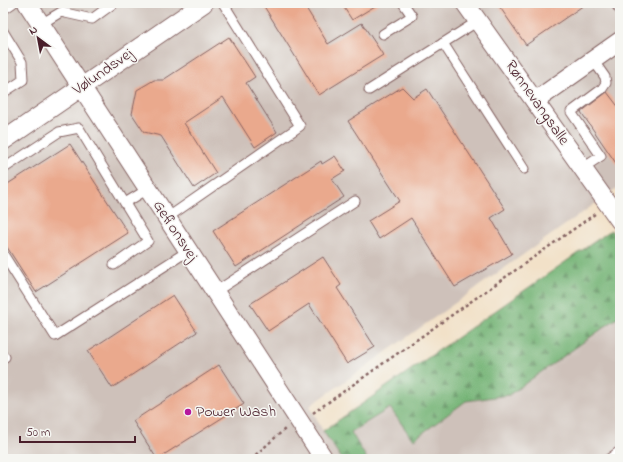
<svg xmlns="http://www.w3.org/2000/svg" width="623" height="462" viewBox="0 0 623 462" font-family="'Indie Flower',sans-serif">
<style>
.industrial{fill:#cec1ba}
.forest{fill:url(#forest-firs);stroke:#5f6a50}
.building{fill:#eaa98d}
.lines{fill:none;stroke-linecap:round;stroke-linejoin:round}
.lane-casing{stroke:#856362;stroke-width:11}
.street-casing{stroke:#856362;stroke-width:20}
.path{stroke:#856362;stroke-width:2.5;stroke-dasharray:3 3;stroke-linecap:butt}
.lane{stroke:#fff;stroke-width:9}
.street{stroke:#fff;stroke-width:18}
.poi-dot{fill:#b5179e;stroke:#f6f6f2;stroke-width:1.5}
.labels{text-anchor:middle;dominant-baseline:central;stroke-width:3;stroke-linejoin:round;paint-order:stroke}
.street-label{font-size:16px;fill:#4a1f2b;stroke:#f6f6f2}
.poi-label{font-size:16px;fill:#4a1f2b;stroke:#f6f6f2;text-anchor:start}
</style>
<defs>
<pattern id="forest-firs" width="22" height="20" patternUnits="userSpaceOnUse"><rect width="22" height="20" fill="#74b476"/><path d="M5 1l3.5 6h-7zM16 11l3.5 6h-7z" fill="#619261"/></pattern>
</defs>
<rect width="100%" height="100%" fill="#f6f6f2"/>
<filter id="ink" filterUnits="userSpaceOnUse"><feTurbulence type="fractalNoise" baseFrequency=".025" numOctaves="2"/><feDisplacementMap in="SourceGraphic" scale="8" xChannelSelector="R" yChannelSelector="G"/><feConvolveMatrix kernelMatrix="1 2 1 2 8 2 1 2 1" color-interpolation-filters="sRGB"/></filter>
<filter id="wash" filterUnits="userSpaceOnUse"><feTurbulence type="fractalNoise" baseFrequency=".012" numOctaves="4" result="noise"/><feDisplacementMap in="SourceGraphic" scale="16" xChannelSelector="R" yChannelSelector="G"/><feGaussianBlur stdDeviation="0.9" result="paint"/><feColorMatrix in="noise" values="0 0 0 0 0 0 0 0 0 0 0 0 0 0 0 0 0 1.4 0 .05"/><feComposite in="paint" operator="in"/></filter>
<g filter="url(#wash)">
<rect width="100%" height="100%" fill="#f2e1c8"/>
<!-- industrial -->
<g class="industrial">
<path d="M 3,3 L 620,3 L 620,186 L 310,406 L 323,431 L 342,459 L 3,459 Z"/>
<path d="M 620,316 L 620,459 L 367,459 L 351,432 L 391,407 L 413,440 L 466,401 L 509,395 Z"/>
</g>
<!-- forest -->
<path class="forest" d="M 611,230 L 620,243 L 620,316 L 509,395 L 466,401 L 413,440 L 390,408 L 351,432 L 367,459 L 342,459 L 323,431 Z"/>
<g id="blocks">
<!-- building -->
<g class="building">
<path d="M 262,3 L 303,3 L 328,44 L 362,23 L 383,55 L 319,95 Z"/>
<path d="M 341,3 L 380,3 L 352,20 Z"/>
<path d="M 497,3 L 587,3 L 526,45 Z"/>
<path d="M 229,37 L 255,77 L 246,83 L 277,132 L 255,147 L 223,97 L 184,123 L 216,173 L 194,188 L 161,136 L 144,132 L 132,114 L 137,90 L 154,80 L 163,80 Z"/>
<path d="M 402,87 L 413,98 L 427,89 L 505,209 L 491,218 L 512,254 L 455,287 L 411,218 L 379,239 L 368,221 L 400,201 L 348,121 Z"/>
<path d="M 607,92 L 620,109 L 620,169 L 581,112 Z"/>
<path d="M 70,144 L 128,233 L 36,292 L 3,241 L 3,187 Z"/>
<path d="M 335,156 L 345,171 L 332,179 L 344,197 L 236,267 L 213,231 L 321,161 L 322,164 Z"/>
<path d="M 323,257 L 341,285 L 337,288 L 375,347 L 347,364 L 309,304 L 268,331 L 250,304 Z"/>
<path d="M 173,295 L 197,332 L 112,388 L 88,351 Z"/>
<path d="M 219,365 L 244,404 L 157,459 L 133,421 Z"/>
</g>
</g>
</g>
<g filter="url(#ink)">
<use href="#blocks" fill-opacity="0" stroke="#856362" stroke-width="1"/>
<g class="lines">
<!-- lane casing -->
<g class="lane-casing">
<g id="lane">
<path d="M 615,3 L 620,10"/>
<path d="M 3,10 L 13,3"/>
<path d="M 41,24 L 61,12 L 92,19 L 114,3"/>
<path d="M 3,31 L 22,62 L 23,80 L 3,93"/>
<path d="M 383,34 L 412,16 L 403,3"/>
<path d="M 443,43 L 524,169"/>
<path d="M 369,90 L 478,21"/>
<path d="M 583,168 L 601,156 L 571,112 L 602,89 L 606,83 L 605,77 L 593,60"/>
<path d="M 3,169 L 59,132 L 79,128 L 148,241 L 114,265"/>
<path d="M 125,203 L 148,189"/>
<path d="M 167,218 L 300,126 L 223,3"/>
<path d="M 3,254 L 55,336 L 188,251"/>
<path d="M 215,292 L 355,201"/>
<path d="M 3,358 L 5,357"/>
<path d="M 609,459 L 620,451"/>
</g>
</g>
<!-- street casing -->
<g class="street-casing">
<g id="street">
<path d="M 27,3 L 324,459"/>
<path d="M 465,3 L 620,221"/>
<path d="M 535,101 L 620,41"/>
<path d="M 3,141 L 204,3"/>
</g>
</g>
<!-- path -->
<g class="path">
<path d="M 313,413 L 595,214"/>
<path d="M 251,459 L 285,429"/>
</g>
<!-- lane -->
<use href="#lane" class="lane"/>
<!-- street -->
<use href="#street" class="street"/>
</g>
</g>
<!-- markers -->
<circle class="poi-dot" cx="188" cy="412" r="4"/>
<g class="labels">
<!-- street labels -->
<g class="street-label">
<text transform="translate(103 72) rotate(-35)">Vølundsvej</text>
<text transform="translate(537 103) rotate(55)">Rønnevangsalle</text>
<text transform="translate(175 231) rotate(57)">Gefionsvej</text>
</g>
<!-- poi labels -->
<g class="poi-label">
<text x="196" y="412">Power Wash</text>
</g>
</g>
<!-- margin -->
<rect width="623" height="462" fill="none" stroke="#f6f6f2" stroke-width="16"/>
<!-- north arrow -->
<g transform="translate(38 38) rotate(328)" stroke="#f6f6f2" stroke-width="3" paint-order="stroke">
<path d="M0-3L7 15L0 10L-7 15Z" fill="#4a1f2b"/>
<text y="-6" font-size="11" font-weight="bold" text-anchor="middle" fill="#4a1f2b">N</text>
</g>
<!-- scale -->
<path d="M20 436v6h115v-6" fill="none" stroke="#4a1f2b" stroke-width="2"/>
<text x="26" y="436" font-size="12" fill="#4a1f2b" stroke="#f6f6f2" stroke-width="3" paint-order="stroke">50 m</text>
</svg>
